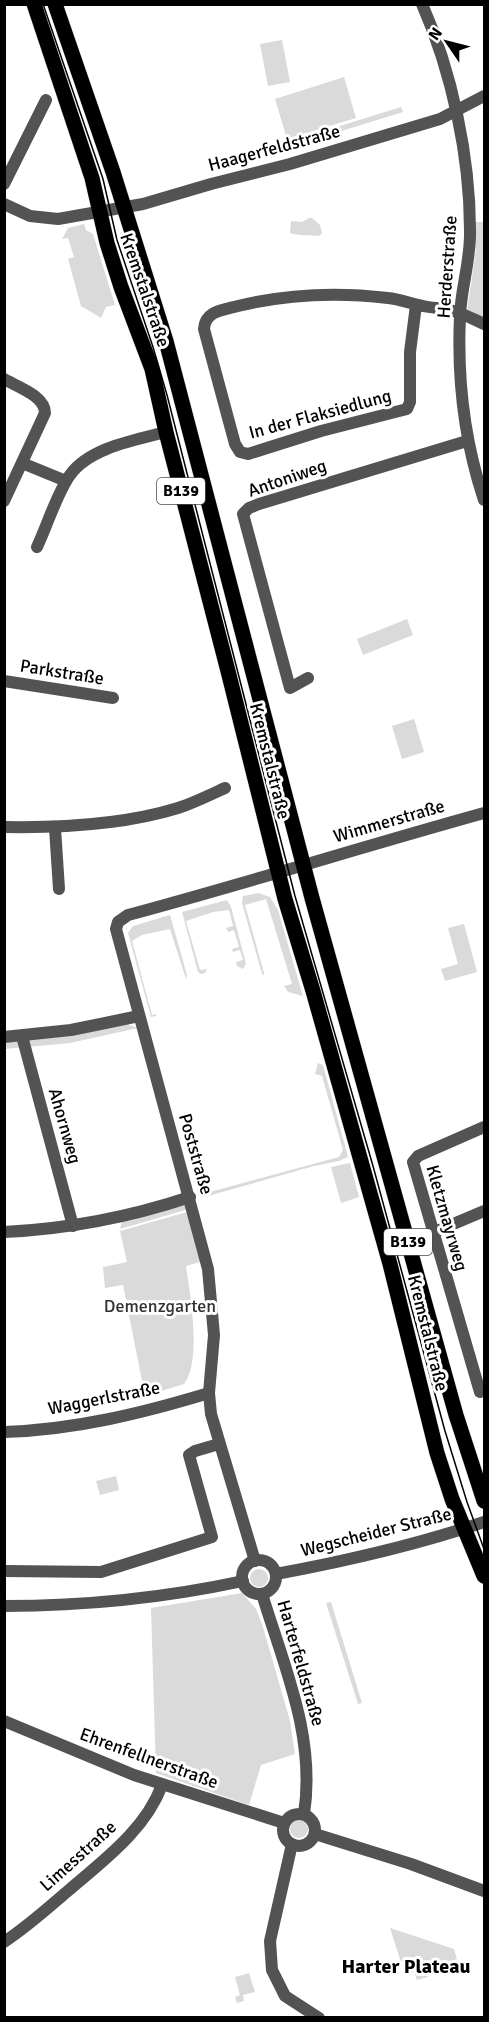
<svg xmlns="http://www.w3.org/2000/svg" width="489" height="2022" viewBox="0 0 489 2022" font-family="Signika,sans-serif">
<style>
.green{fill:#dadada}
.lines{fill:none;stroke-linecap:round;stroke-linejoin:round}
.major-casing{stroke:#dbdbdb;stroke-width:16}
.minor{stroke:#535353;stroke-width:12}
.major{stroke:#000;stroke-width:15}
.tram{stroke:#000;stroke-width:1.5}
.labels{text-anchor:middle;dominant-baseline:central;stroke-width:6;stroke-linejoin:round;paint-order:stroke}
.shield{fill:#fff;stroke:#4c4c4c;stroke-width:1.5}
.shield-label{font-size:16px;font-weight:bold;fill:#000}
.street-label{font-size:18px;fill:#000;stroke:#fff}
.park-label{font-size:18px;fill:#313131;stroke:#fff}
.neighbourhood-label{font-size:20px;font-weight:bold;fill:#000;stroke:#fff}
</style>
<rect width="100%" height="100%" fill="#fff"/>
<!-- green -->
<g class="green">
<path d="M 282,40 L 290,82 L 268,86 L 260,44 Z"/>
<path d="M 344,77 L 356,118 L 287,139 L 275,99 Z"/>
<path d="M 401,107 L 403,112 L 290,147 L 288,142 Z"/>
<path d="M 309,218 L 312,218 L 320,225 L 322,233 L 319,236 C 309,235 300,236 290,233 L 291,221 L 302,222 Z"/>
<path d="M 475,222 L 484,222 L 484,319 L 467,311 L 476,250 Z"/>
<path d="M 84,224 L 86,230 L 93,234 L 115,305 L 106,307 L 101,318 L 81,306 L 68,259 L 74,257 L 68,238 L 62,239 L 68,228 Z"/>
<path d="M 407,619 L 413,635 L 363,655 L 357,639 Z"/>
<path d="M 414,719 L 424,752 L 402,759 L 392,726 Z"/>
<path d="M 258,893 L 270,897 L 278,910 L 303,996 L 288,992 L 284,986 L 292,984 L 266,899 L 245,905 L 264,973 L 264,975 L 262,974 L 242,903 L 243,896 Z"/>
<path d="M 227,900 L 231,907 L 246,964 L 243,969 L 237,966 L 236,962 L 243,960 L 240,950 L 233,952 L 232,949 L 239,947 L 234,930 L 228,932 L 226,928 L 233,926 L 229,910 L 213,912 L 186,921 L 200,970 L 207,969 L 205,973 L 201,974 L 198,972 L 182,912 Z"/>
<path d="M 170,915 L 187,975 L 186,979 L 170,929 L 142,935 L 132,941 L 152,1015 L 156,1014 L 156,1016 L 151,1017 L 128,933 L 133,926 Z"/>
<path d="M 464,924 L 477,972 L 445,981 L 441,969 L 458,964 L 448,928 Z"/>
<path d="M 126,1024 L 138,1028 L 70,1043 L 5,1049 L 4,1042 L 70,1036 Z"/>
<path d="M 318,1063 L 323,1065 L 348,1157 L 339,1161 L 314,1166 L 201,1198 L 179,1117 L 200,1188 L 204,1187 L 206,1193 L 339,1157 L 343,1150 L 322,1076 L 315,1074 Z"/>
<path d="M 350,1163 L 359,1197 L 341,1203 L 331,1167 Z"/>
<path d="M 184,1204 L 189,1209 L 120,1229 L 122,1221 Z"/>
<path d="M 187,1212 L 200,1262 L 186,1266 C 190,1294 202,1361 184,1384 L 145,1396 L 123,1285 L 105,1288 L 103,1267 L 127,1262 L 120,1231 Z"/>
<path d="M 116,1476 L 119,1490 L 100,1495 L 96,1481 Z"/>
<circle cx="259" cy="1578" r="9"/>
<path d="M 242,1593 L 256,1609 L 263,1627 L 290,1721 L 295,1754 L 261,1765 L 249,1805 L 156,1773 L 151,1608 Z"/>
<path d="M 331,1602 L 362,1703 L 358,1704 L 326,1603 Z"/>
<circle cx="299" cy="1829" r="9"/>
<path d="M 390,1928 L 454,1949 L 457,1959 L 447,1962 L 450,1971 L 441,1973 L 437,1967 L 429,1968 L 426,1972 L 428,1977 L 417,1980 L 414,1972 L 405,1975 Z"/>
<path d="M 249,1973 L 255,1992 L 243,1995 L 244,2001 L 237,2003 L 235,1997 L 240,1995 L 235,1977 Z"/>
</g>
<g class="lines">
<!-- major casing -->
<g class="major-casing">
<g id="major">
<path d="M 34,4 L 92,178 L 107,243 L 121,287 L 152,369 L 166,432 L 228,671 L 285,899 L 313,991 L 390,1264 L 437,1453 L 452,1499 L 484,1576"/>
<path d="M 55,4 L 113,172 L 166,341 L 312,898 L 456,1415 L 484,1501"/>
</g>
</g>
<!-- minor -->
<g class="minor">
<path d="M 422,4 C 452,72 470,157 470,230 C 471,260 461,287 460,316 C 457,380 464,440 484,500"/>
<path d="M 4,184 L 46,100"/>
<path d="M 4,204 L 30,216 L 58,219 L 143,204 L 211,184 L 290,164 L 440,119 L 484,96"/>
<path d="M 416,305 L 410,352 L 410,402 L 407,409 L 321,431 L 248,454 L 240,452 L 235,444 L 204,329 C 205,311 223,310 238,306 C 287,294 338,292 388,298 C 400,299 411,304 423,306 C 432,308 442,308 450,310 C 462,313 473,319 484,324"/>
<path d="M 4,379 C 18,387 45,396 45,413 L 4,501"/>
<path d="M 22,463 L 66,481"/>
<path d="M 37,547 C 47,526 57,493 70,475 C 89,448 135,440 166,432"/>
<path d="M 308,678 L 290,688 L 243,514 L 249,508 L 259,504 L 467,441"/>
<path d="M 4,681 L 113,698"/>
<path d="M 4,827 C 62,828 123,825 178,808 C 194,803 210,795 225,788"/>
<path d="M 55,828 L 59,889"/>
<path d="M 22,1036 L 73,1226"/>
<path d="M 4,1037 L 71,1030 L 139,1016"/>
<path d="M 484,1127 L 418,1156 L 413,1162 L 480,1392 L 484,1389"/>
<path d="M 4,1232 C 68,1229 130,1217 190,1197"/>
<path d="M 432,1233 L 484,1211"/>
<path d="M 4,1432 C 74,1430 143,1413 209,1393"/>
<circle cx="259" cy="1577" r="17"/>
<path d="M 255,1561 L 211,1414 L 209,1393 L 214,1335 L 208,1269 L 116,929 L 118,922 L 128,915 C 247,883 365,846 484,813"/>
<path d="M 4,1571 L 101,1572 L 212,1537 L 189,1455 L 195,1451 L 219,1444"/>
<path d="M 276,1574 C 346,1561 416,1545 484,1522"/>
<path d="M 262,1594 C 284,1666 316,1737 304,1814"/>
<path d="M 4,1606 C 86,1606 164,1598 243,1581"/>
<path d="M 4,1721 L 134,1775 L 284,1823"/>
<circle cx="299" cy="1830" r="16"/>
<path d="M 315,1834 L 411,1864 L 484,1891"/>
<path d="M 292,1844 L 270,1941 L 272,1970 L 285,1996 L 319,2018"/>
<path d="M 4,1942 C 27,1927 48,1908 69,1890 C 104,1860 146,1829 162,1785"/>
</g>
<!-- major -->
<use href="#major" class="major"/>
<!-- tram -->
<path class="tram" d="M 43,4 L 103,179 L 117,240 L 153,347 L 167,395 L 295,896 L 373,1166 L 445,1431 L 467,1502 L 484,1549"/>
</g>
<g class="labels">
<!-- shield labels -->
<g class="shield">
<rect x="157" y="478" width="48" height="26" rx="4.5"/>
<rect x="384" y="1229" width="48" height="26" rx="4.5"/>
</g>
<g class="shield-label">
<text x="181" y="491">B139</text>
<text x="408" y="1242">B139</text>
</g>
<!-- street labels -->
<g class="street-label">
<text transform="translate(274 148) rotate(-15)">Haagerfeldstraße</text>
<text transform="translate(447 267) rotate(-86)">Herderstraße</text>
<text transform="translate(145 290) rotate(71)">Kremstalstraße</text>
<text transform="translate(320 414) rotate(-15)">In der Flaksiedlung</text>
<text transform="translate(287 478) rotate(-19)">Antoniweg</text>
<text transform="translate(62 672) rotate(9)">Parkstraße</text>
<text transform="translate(270 761) rotate(76)">Kremstalstraße</text>
<text transform="translate(389 821) rotate(-16)">Wimmerstraße</text>
<text transform="translate(65 1126) rotate(74)">Ahornweg</text>
<text transform="translate(196 1154) rotate(74)">Poststraße</text>
<text transform="translate(447 1218) rotate(74)">Kletzmayrweg</text>
<text transform="translate(428 1333) rotate(76)">Kremstalstraße</text>
<text transform="translate(104 1398) rotate(-11)">Waggerlstraße</text>
<text transform="translate(376 1532) rotate(-14)">Wegscheider Straße</text>
<text transform="translate(301 1663) rotate(74)">Harterfeldstraße</text>
<text transform="translate(149 1758) rotate(20)">Ehrenfellnerstraße</text>
<text transform="translate(78 1856) rotate(-42)">Limesstraße</text>
</g>
<!-- park labels -->
<g class="park-label">
<text x="160" y="1306">Demenzgarten</text>
</g>
<!-- neighbourhood labels -->
<g class="neighbourhood-label">
<text x="406" y="1966">Harter Plateau</text>
</g>
</g>
<!-- border -->
<rect width="489" height="2022" fill="none" stroke="#000000" stroke-width="12"/>
<!-- north arrow -->
<g transform="translate(447 42) rotate(305)" stroke="#ffffff" stroke-width="4.5" paint-order="stroke">
<path d="M0-4.5L10 22L0 15L-10 22Z" fill="#000000"/>
<text y="-9" font-size="16" font-weight="bold" text-anchor="middle" fill="#000000">N</text>
</g>
</svg>
